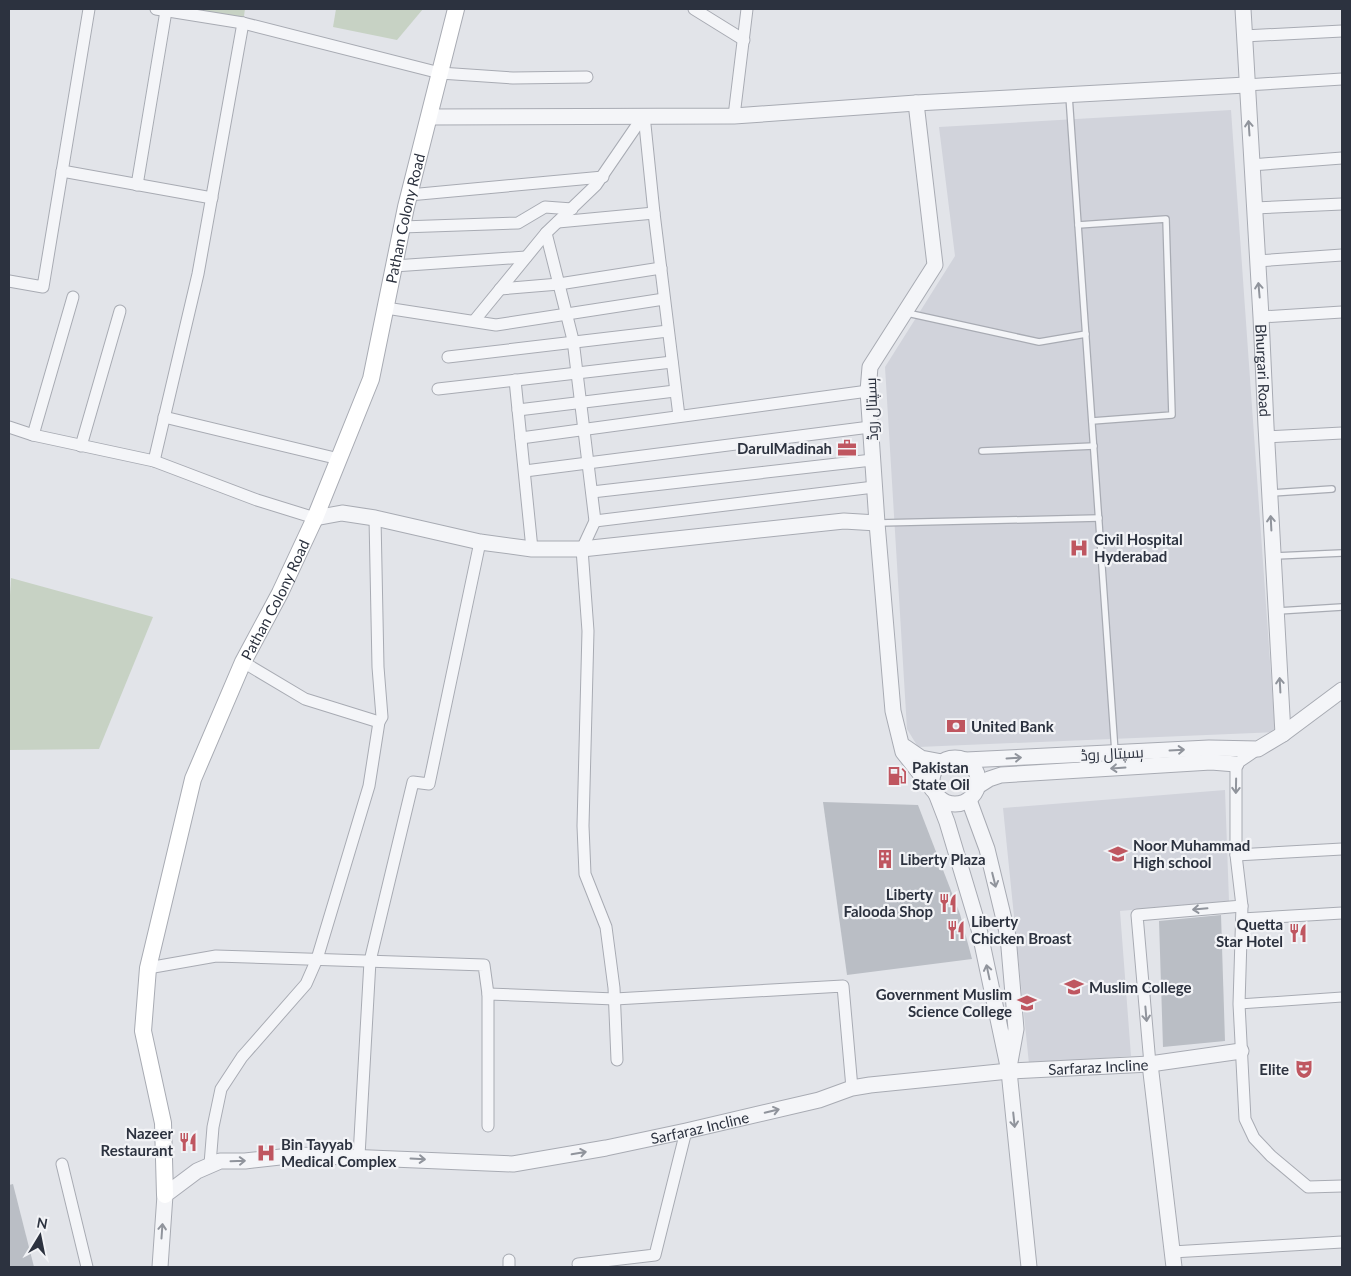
<svg xmlns="http://www.w3.org/2000/svg" width="1351" height="1276" viewBox="0 0 1351 1276" font-family="Lato,Cairo,sans-serif">
<style>
.built{fill:#d1d3db}
.green{fill:#c7d2c4}
.building{fill:#babec5}
.lines{fill:none;stroke-linecap:round;stroke-linejoin:round}
.service-casing{stroke:#a8abb3;stroke-width:8}
.pedestrian-casing{stroke:#a8abb3;stroke-width:11}
.minor-casing{stroke:#a8abb3;stroke-width:13}
.tertiary-casing{stroke:#a8abb3;stroke-width:17}
.secondary-casing{stroke:#a8abb3;stroke-width:18}
.service{stroke:#f4f5f8;stroke-width:5.5}
.pedestrian{stroke:#f4f5f8;stroke-width:9}
.minor{stroke:#f4f5f8;stroke-width:11}
.tertiary{stroke:#f4f5f8;stroke-width:15}
.secondary{stroke:#fff;stroke-width:16}
.oneway{stroke:#90949c}
.labels{text-anchor:middle;dominant-baseline:central;stroke-width:4.5;stroke-linejoin:round;paint-order:stroke}
.street-label{font-size:15px;fill:#2c323f;stroke:#f2f3f6}
.poi-label{font-size:15px;font-weight:bold;fill:#2c323f;stroke:#f2f3f6;text-anchor:start}
</style>
<rect width="100%" height="100%" fill="#e2e4e9"/>
<!-- built -->
<g class="built">
<path d="M 1231,110 L 1275,732 L 918,747 L 907,729 L 885,367 L 955,256 L 939,127 Z"/>
<path d="M 1225,790 L 1229,901 L 1120,911 L 1131,1056 L 1029,1064 L 1003,808 Z"/>
</g>
<!-- green -->
<g class="green">
<path d="M 155,9 L 245,9 L 243,23 Z"/>
<path d="M 336,9 L 423,9 L 397,40 L 333,27 Z"/>
<path d="M 11,578 L 153,617 L 99,749 L 9,750 L 9,613 Z"/>
</g>
<!-- building -->
<g class="building">
<path d="M 823,802 L 918,805 L 960,914 L 972,959 L 847,975 Z"/>
<path d="M 1221,915 L 1225,1041 L 1163,1047 L 1159,921 Z"/>
<path d="M 13,1184 L 34,1267 L 9,1267 L 9,1185 Z"/>
</g>
<g class="lines">
<!-- service casing -->
<g class="service-casing">
<g id="service">
<path d="M 1069,96 L 1115,752"/>
<path d="M 1078,225 L 1166,219 L 1172,415 L 1092,421"/>
<path d="M 907,313 L 1039,342 L 1086,334"/>
<path d="M 982,451 L 1094,446"/>
<path d="M 1272,493 L 1332,489"/>
<path d="M 878,523 L 1099,518"/>
<path d="M 1275,556 L 1342,553"/>
<path d="M 1278,611 L 1342,607"/>
</g>
</g>
<!-- pedestrian casing -->
<g class="pedestrian-casing">
<path id="pedestrian" d="M 1239,1004 L 1342,997"/>
</g>
<!-- minor casing -->
<g class="minor-casing">
<g id="minor">
<path d="M 156,9 L 243,23 L 440,73 L 513,78 L 587,77"/>
<path d="M 694,9 L 744,40"/>
<path d="M 1244,36 L 1342,31"/>
<path d="M 1246,85 L 1342,79"/>
<path d="M 644,115 L 654,213 L 679,416"/>
<path d="M 734,116 L 747,9"/>
<path d="M 1251,165 L 1342,158"/>
<path d="M 62,171 L 212,198"/>
<path d="M 137,185 L 166,11"/>
<path d="M 409,195 L 603,177"/>
<path d="M 1254,208 L 1342,204"/>
<path d="M 558,222 L 654,213"/>
<path d="M 402,227 L 518,223 L 545,207 L 572,209"/>
<path d="M 546,233 L 573,340 L 595,521 L 582,549 L 588,631 L 583,826 L 585,874 L 606,927 L 614,988 L 617,1060"/>
<path d="M 1257,261 L 1342,255"/>
<path d="M 394,266 L 526,257"/>
<path d="M 9,281 L 43,287 L 89,9"/>
<path d="M 500,289 L 559,284 L 661,268"/>
<path d="M 386,308 L 496,325 L 664,299"/>
<path d="M 1261,317 L 1342,312"/>
<path d="M 474,321 L 546,233 L 596,185 L 644,115"/>
<path d="M 448,357 L 668,331"/>
<path d="M 515,380 L 532,549"/>
<path d="M 438,389 L 672,362"/>
<path d="M 518,410 L 675,391"/>
<path d="M 164,417 L 339,459"/>
<path d="M 9,427 L 33,435 L 154,461 L 257,500 L 315,518"/>
<path d="M 33,435 L 73,297"/>
<path d="M 1266,437 L 1342,433"/>
<path d="M 521,438 L 868,391"/>
<path d="M 81,446 L 120,311"/>
<path d="M 154,461 L 198,274 L 243,23"/>
<path d="M 525,471 L 870,427"/>
<path d="M 592,492 L 872,460"/>
<path d="M 595,521 L 874,487"/>
<path d="M 243,662 L 305,699 L 379,722"/>
<path d="M 1236,855 L 1342,849"/>
<path d="M 1242,906 L 1239,1004 L 1245,1119 L 1254,1138 L 1271,1156 L 1308,1187 L 1342,1186"/>
<path d="M 1242,919 L 1342,913"/>
<path d="M 148,968 L 216,956 L 484,965 L 488,994"/>
<path d="M 1150,1064 L 1137,915 L 1242,906 L 1236,855 L 1236,764 L 1258,749"/>
<path d="M 488,1126 L 488,994 L 615,999 L 843,986 L 852,1088"/>
<path d="M 359,1156 L 370,961 L 413,782 L 429,784 L 480,542"/>
<path d="M 62,1164 L 87,1267"/>
<path d="M 210,1164 L 213,1127 L 221,1089 L 242,1057 L 306,984 L 317,959 L 369,786 L 379,722 L 382,717 L 378,667 L 375,518"/>
<path d="M 1172,1252 L 1342,1242"/>
<path d="M 509,1260 L 509,1267"/>
<path d="M 578,1264 L 655,1255 L 686,1131"/>
</g>
</g>
<!-- tertiary casing -->
<g class="tertiary-casing">
<g id="tertiary">
<path id="s1" d="M 1243,9 L 1261,317 L 1266,426 L 1283,734"/>
<path d="M 916,103 L 935,265 L 870,367 L 868,391 L 877,523 L 893,711 L 903,752 L 933,790"/>
<path d="M 429,117 L 734,116 L 916,103 L 1246,85"/>
<path d="M 315,518 L 342,513 L 375,518 L 480,542 L 532,549 L 582,549 L 844,521 L 877,523"/>
<path d="M 905,747 L 921,758 L 942,762"/>
<circle cx="955" cy="781" r="23"/>
<path d="M 966,760 L 1209,748 L 1258,749 L 1283,734 L 1342,690"/>
<path d="M 978,786 L 989,779 L 1001,775 L 1211,762 L 1236,764"/>
<path d="M 937,796 L 947,822 L 979,929 L 1009,1071 L 1029,1267"/>
<path d="M 969,800 L 987,849 L 1008,936 L 1016,1029 L 1010,1062"/>
<path d="M 1150,1064 L 1174,1267"/>
<path id="s2" d="M 160,1267 L 165,1195 L 197,1171 L 220,1161 L 245,1161 L 298,1155 L 513,1164 L 606,1148 L 686,1131 L 819,1100 L 852,1088 L 870,1085 L 1009,1071 L 1150,1064 L 1241,1051"/>
</g>
</g>
<!-- secondary casing -->
<g class="secondary-casing">
<g id="secondary">
<path id="s3" d="M 165,1195 L 163,1123 L 143,1031 L 148,968 L 193,779 L 243,662 L 280,593 L 315,518 L 371,379 L 406,207 L 456,9"/>
</g>
</g>
<!-- service -->
<use href="#service" class="service"/>
<!-- pedestrian -->
<use href="#pedestrian" class="pedestrian"/>
<!-- minor -->
<use href="#minor" class="minor"/>
<!-- tertiary -->
<use href="#tertiary" class="tertiary"/>
<!-- secondary -->
<use href="#secondary" class="secondary"/>
</g>
<!-- one-way arrows -->
<defs><path id="oneway-shaft" d="M-6 0H5M1.5-3L5.5 0L1.5 3" fill="none" stroke-width="1.6" stroke-linecap="round" stroke-linejoin="round" transform="scale(1.25)"/></defs>
<g class="oneway">
<use href="#oneway-shaft" transform="translate(1249 128) rotate(-94)"/>
<use href="#oneway-shaft" transform="translate(1259 290) rotate(-95)"/>
<use href="#oneway-shaft" transform="translate(1271 523) rotate(-93)"/>
<use href="#oneway-shaft" transform="translate(1280 685) rotate(-93)"/>
<use href="#oneway-shaft" transform="translate(1177 750) rotate(-3)"/>
<use href="#oneway-shaft" transform="translate(1014 758) rotate(-4)"/>
<use href="#oneway-shaft" transform="translate(1118 768) rotate(176)"/>
<use href="#oneway-shaft" transform="translate(1236 786) rotate(91)"/>
<use href="#oneway-shaft" transform="translate(994 880) rotate(76)"/>
<use href="#oneway-shaft" transform="translate(1200 909) rotate(175)"/>
<use href="#oneway-shaft" transform="translate(988 972) rotate(-102)"/>
<use href="#oneway-shaft" transform="translate(1146 1014) rotate(85)"/>
<use href="#oneway-shaft" transform="translate(772 1111) rotate(-13)"/>
<use href="#oneway-shaft" transform="translate(1014 1120) rotate(84)"/>
<use href="#oneway-shaft" transform="translate(579 1153) rotate(-10)"/>
<use href="#oneway-shaft" transform="translate(418 1159) rotate(3)"/>
<use href="#oneway-shaft" transform="translate(238 1161) rotate(-2)"/>
<use href="#oneway-shaft" transform="translate(162 1231) rotate(-86)"/>
</g>
<!-- icons -->
<defs>
<g id="office-bare" transform="scale(1.5)"><path d="M-6-3h4V-5.5h4V-3h4V5H-6ZM-1-4.5V-3h2v-1.5ZM-6 0V1H6V0Z" fill="#bf5660" stroke="#f2f3f6" stroke-width="2.5" paint-order="stroke"/></g>
<g id="hospital-bare" transform="scale(1.5)"><path d="M-5-5h3v3.5h4V-5h3V5h-3V1.5h-4V5h-3Z" fill="#bf5660" stroke="#f2f3f6" stroke-width="2.5" paint-order="stroke"/></g>
<g id="bank-bare" transform="scale(1.5)"><path d="M-6-4H6V4H-6ZM0-2.3a2.3 2.3 0 1 0 0 4.6a2.3 2.3 0 1 0 0-4.6Z" fill="#bf5660" stroke="#f2f3f6" stroke-width="2.5" paint-order="stroke"/></g>
<g id="fuel-bare" transform="scale(1.5)"><path d="M-5.5-6h7V0h2V4h1.3V-2.5L3-4.5l.8-.8L6-3V5H2.5V1h-1V6h-7ZM-4.2-4.7v3.2H.2V-4.7Z" fill="#bf5660" stroke="#f2f3f6" stroke-width="2.5" paint-order="stroke"/></g>
<g id="school-bare" transform="scale(1.5)"><path d="M0-5L7-2L0 1L-7-2ZM-4 1L0 2.5L4 1V4Q0 6-4 4Z" fill="#bf5660" stroke="#f2f3f6" stroke-width="2.5" paint-order="stroke"/></g>
<g id="building-bare" transform="scale(1.5)"><path d="M-4-6H4V6H1V3H-1V6H-4ZM-2.5-4.3h1.7v1.8h-1.7ZM.8-4.3h1.7v1.8H.8ZM-2.5-1h1.7V.8h-1.7ZM.8-1h1.7V.8H.8Z" fill="#bf5660" stroke="#f2f3f6" stroke-width="2.5" paint-order="stroke"/></g>
<g id="restaurant-bare" transform="scale(1.5)"><path d="M-5-6h1v4h1v-4h1v4h1v-4h1v5L-1.5 .5V6h-2V.5L-5-1ZM5-6V6H3V1.5H1.5Q1.5-4 5-6Z" fill="#bf5660" stroke="#f2f3f6" stroke-width="2.5" paint-order="stroke"/></g>
<g id="university-bare" transform="scale(1.5)"><path d="M0-5L7-2L0 1L-7-2ZM-4 1L0 2.5L4 1V4Q0 6-4 4Z" fill="#bf5660" stroke="#f2f3f6" stroke-width="2.5" paint-order="stroke"/></g>
<g id="theatre-bare" transform="scale(1.5)"><path d="M-5-5.5Q0-4 5-5.5V0Q5 5 0 6Q-5 5-5 0ZM-3.3-2.5H-1v1.5H-3.3ZM1-2.5H3.3v1.5H1ZM-2.8 1Q0 5.5 2.8 1Z" fill="#bf5660" stroke="#f2f3f6" stroke-width="2.5" paint-order="stroke"/></g>
</defs>
<g fill-rule="evenodd">
<use href="#office-bare" x="847" y="448"/>
<use href="#hospital-bare" x="1079" y="548"/>
<use href="#bank-bare" x="956" y="726"/>
<use href="#fuel-bare" x="897" y="776"/>
<use href="#school-bare" x="1118" y="854"/>
<use href="#building-bare" x="885" y="859"/>
<use href="#restaurant-bare" x="948" y="903"/>
<use href="#restaurant-bare" x="956" y="930"/>
<use href="#restaurant-bare" x="1298" y="933"/>
<use href="#university-bare" x="1074" y="987"/>
<use href="#university-bare" x="1027" y="1003"/>
<use href="#theatre-bare" x="1304" y="1069"/>
<use href="#restaurant-bare" x="188" y="1142"/>
<use href="#hospital-bare" x="266" y="1153"/>
</g>
<g class="labels">
<!-- street labels -->
<g class="street-label">
<text stroke="none"><textPath href="#s3" startOffset="1026">Pathan Colony Road</textPath></text>
<text stroke="none"><textPath href="#s1" startOffset="362">Bhurgari Road</textPath></text>
<text transform="translate(871 409) rotate(-92)">ہسپتال روڈ</text>
<text stroke="none"><textPath href="#s3" startOffset="621">Pathan Colony Road</textPath></text>
<text transform="translate(1112 753) rotate(-3)">ہسپتال روڈ</text>
<text stroke="none"><textPath href="#s2" startOffset="1026">Sarfaraz Incline</textPath></text>
<text stroke="none"><textPath href="#s2" startOffset="621">Sarfaraz Incline</textPath></text>
</g>
<!-- poi labels -->
<g class="poi-label">
<text x="832" y="448" text-anchor="end">DarulMadinah</text>
<text x="1094" y="539">Civil Hospital<tspan x="1094" dy="17">Hyderabad</tspan></text>
<text x="971" y="726">United Bank</text>
<text x="912" y="767">Pakistan<tspan x="912" dy="17">State Oil</tspan></text>
<text x="1133" y="845">Noor Muhammad<tspan x="1133" dy="17">High school</tspan></text>
<text x="900" y="859">Liberty Plaza</text>
<text x="933" y="894" text-anchor="end">Liberty<tspan x="933" dy="17">Falooda Shop</tspan></text>
<text x="971" y="921">Liberty<tspan x="971" dy="17">Chicken Broast</tspan></text>
<text x="1283" y="924" text-anchor="end">Quetta<tspan x="1283" dy="17">Star Hotel</tspan></text>
<text x="1089" y="987">Muslim College</text>
<text x="1012" y="994" text-anchor="end">Government Muslim<tspan x="1012" dy="17">Science College</tspan></text>
<text x="1289" y="1069" text-anchor="end">Elite</text>
<text x="173" y="1133" text-anchor="end">Nazeer<tspan x="173" dy="17">Restaurant</tspan></text>
<text x="281" y="1144">Bin Tayyab<tspan x="281" dy="17">Medical Complex</tspan></text>
</g>
</g>
<!-- border -->
<rect width="1351" height="1276" fill="none" stroke="#2c323f" stroke-width="20"/>
<!-- north arrow -->
<g transform="translate(40 1236) rotate(10)" stroke="#f2f3f6" stroke-width="4" paint-order="stroke">
<path d="M0-4L9 19L0 12L-9 19Z" fill="#2c323f"/>
<text y="-8" font-size="14" font-weight="bold" text-anchor="middle" fill="#2c323f">N</text>
</g>
</svg>
